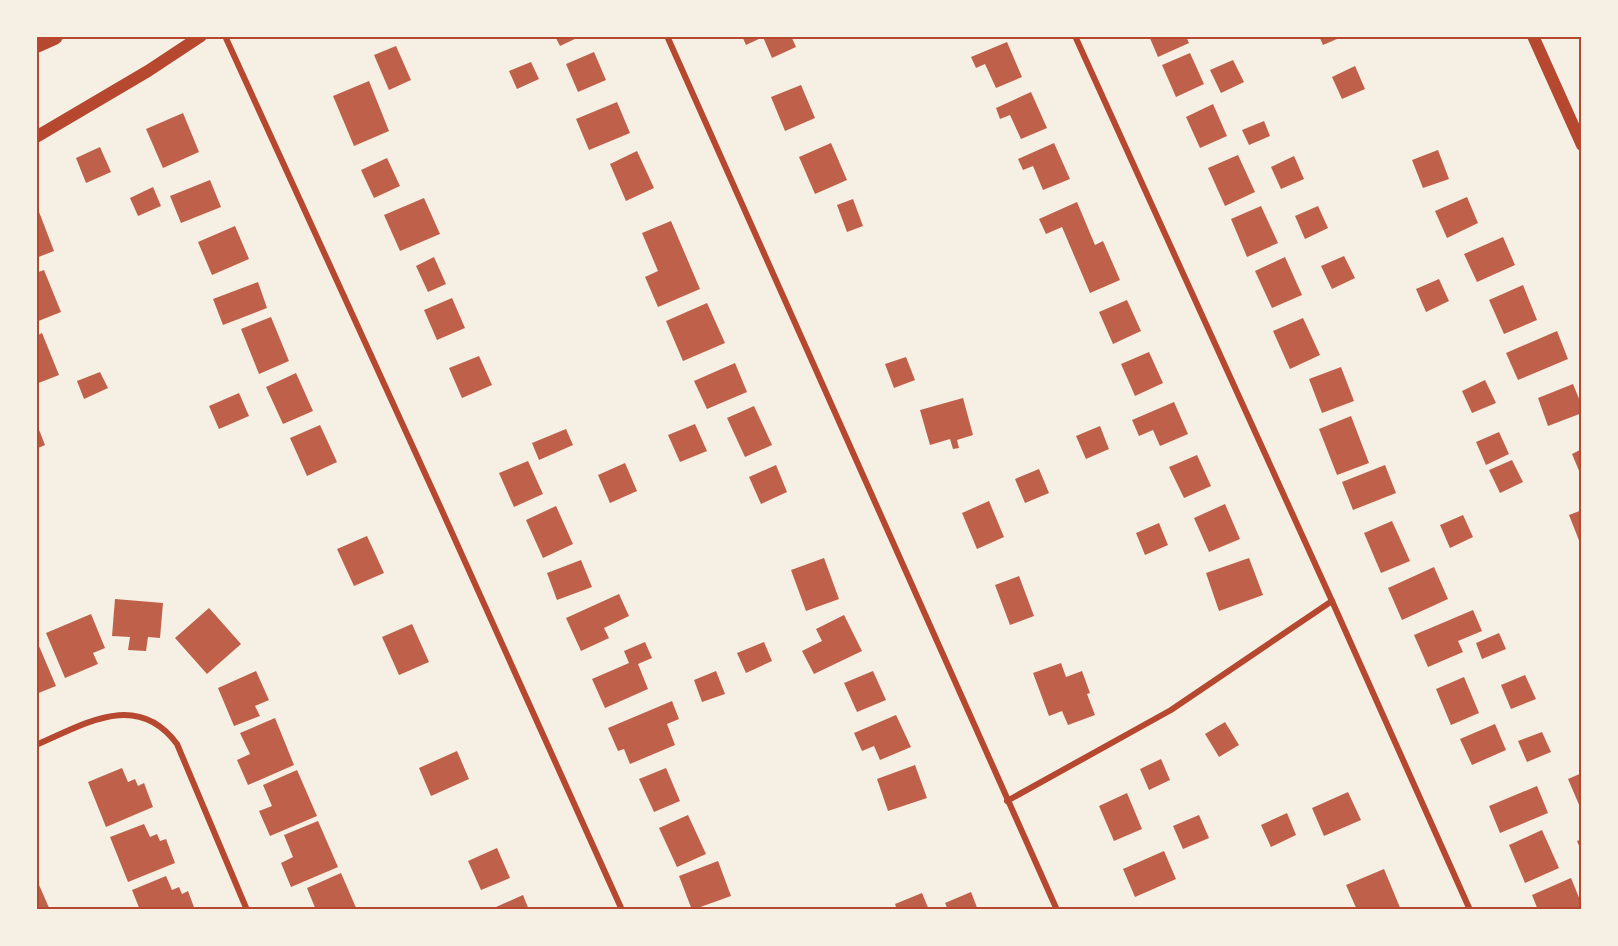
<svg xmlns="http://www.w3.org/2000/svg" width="1618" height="946" viewBox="0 0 1618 946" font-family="'IBM Plex Sans',sans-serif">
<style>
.building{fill:#bf614a}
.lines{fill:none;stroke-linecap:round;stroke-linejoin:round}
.minor{stroke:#b5482f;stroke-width:6}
.secondary{stroke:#b5482f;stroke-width:12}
.motorway{stroke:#b5482f;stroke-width:18}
.neatline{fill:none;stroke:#b5482f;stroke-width:2}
</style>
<rect width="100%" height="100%" fill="#f6efe4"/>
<!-- building -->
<g class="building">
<path d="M 555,36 L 581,36 L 560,46 Z"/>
<path d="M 742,36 L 791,36 L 796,47 L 772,58 L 763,37 L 746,45 Z"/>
<path d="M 1149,36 L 1186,36 L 1189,43 L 1158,57 Z"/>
<path d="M 1319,36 L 1344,36 L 1323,45 Z"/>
<path d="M 1007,42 L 1022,77 L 996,88 L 985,64 L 976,68 L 971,57 Z"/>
<path d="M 396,46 L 411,80 L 389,90 L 374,55 Z"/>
<path d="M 594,52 L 606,80 L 578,92 L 566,64 Z"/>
<path d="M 1190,53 L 1204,84 L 1176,97 L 1162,65 Z"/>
<path d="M 1233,60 L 1244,82 L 1221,93 L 1210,70 Z"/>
<path d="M 531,62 L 539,79 L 517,89 L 509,71 Z"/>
<path d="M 1355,66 L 1365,89 L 1342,99 L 1332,77 Z"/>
<path d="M 369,81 L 389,131 L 354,146 L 333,96 Z"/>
<path d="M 801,85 L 815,118 L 785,131 L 771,97 Z"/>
<path d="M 1031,92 L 1047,128 L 1021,139 L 1010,115 L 1000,119 L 996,108 Z"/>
<path d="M 617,102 L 630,133 L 589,150 L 576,119 Z"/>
<path d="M 1213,104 L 1227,136 L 1200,148 L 1186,117 Z"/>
<path d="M 183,113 L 199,152 L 163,168 L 146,129 Z"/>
<path d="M 1264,121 L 1270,136 L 1249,145 L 1242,130 Z"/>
<path d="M 831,143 L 847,180 L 815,194 L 799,157 Z"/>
<path d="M 1054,143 L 1070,179 L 1043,190 L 1033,166 L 1023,170 L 1018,159 Z"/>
<path d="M 100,147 L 111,172 L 86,183 L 76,158 Z"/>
<path d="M 1438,150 L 1449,179 L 1423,188 L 1412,160 Z"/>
<path d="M 637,151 L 654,188 L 626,201 L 610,164 Z"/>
<path d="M 1238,155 L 1255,192 L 1225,206 L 1208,168 Z"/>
<path d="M 1294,156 L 1304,179 L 1281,189 L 1271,167 Z"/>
<path d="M 387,158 L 400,186 L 374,198 L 361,170 Z"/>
<path d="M 210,180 L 221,207 L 181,223 L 170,196 Z"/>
<path d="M 153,187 L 161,206 L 138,216 L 130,198 Z"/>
<path d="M 1467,197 L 1478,223 L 1447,238 L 1435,211 Z"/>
<path d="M 424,198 L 440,234 L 400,251 L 384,215 Z"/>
<path d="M 853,199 L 863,226 L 847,232 L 837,205 Z"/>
<path d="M 1077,202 L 1095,245 L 1103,241 L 1120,280 L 1090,293 L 1062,227 L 1046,234 L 1039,219 Z"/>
<path d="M 36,204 L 54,251 L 36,258 Z"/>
<path d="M 1261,206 L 1278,243 L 1247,257 L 1231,219 Z"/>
<path d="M 1318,206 L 1328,228 L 1305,239 L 1295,216 Z"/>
<path d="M 671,221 L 700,289 L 658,307 L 645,277 L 658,271 L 642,233 Z"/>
<path d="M 235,226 L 249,259 L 212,275 L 198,242 Z"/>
<path d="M 1503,237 L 1515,265 L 1477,282 L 1464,254 Z"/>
<path d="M 1344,256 L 1355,278 L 1332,289 L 1321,266 Z"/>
<path d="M 434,257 L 446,284 L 428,292 L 416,266 Z"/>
<path d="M 1285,257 L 1302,295 L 1272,308 L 1255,271 Z"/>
<path d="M 44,270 L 61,312 L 36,322 L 36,273 Z"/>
<path d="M 1439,279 L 1449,301 L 1426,312 L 1416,289 Z"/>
<path d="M 258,282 L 267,308 L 223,325 L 213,299 Z"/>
<path d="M 1523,285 L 1537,320 L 1504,334 L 1489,300 Z"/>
<path d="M 452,298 L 465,328 L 437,340 L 424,310 Z"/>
<path d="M 1127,300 L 1141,331 L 1113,344 L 1099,312 Z"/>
<path d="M 707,303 L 725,343 L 683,361 L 666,321 Z"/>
<path d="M 271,317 L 289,361 L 259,374 L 241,329 Z"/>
<path d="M 1303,318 L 1320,355 L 1290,369 L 1273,331 Z"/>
<path d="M 1557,331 L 1568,359 L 1518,380 L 1506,353 Z"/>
<path d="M 42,333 L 59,375 L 36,384 L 36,336 Z"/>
<path d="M 1149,352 L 1163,383 L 1135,396 L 1121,364 Z"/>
<path d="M 479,356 L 492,385 L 462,398 L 449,368 Z"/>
<path d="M 906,357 L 915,380 L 894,388 L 885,364 Z"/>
<path d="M 735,363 L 747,392 L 707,409 L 694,381 Z"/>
<path d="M 1341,367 L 1354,401 L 1322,413 L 1309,379 Z"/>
<path d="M 100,372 L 108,388 L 84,399 L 77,381 Z"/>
<path d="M 296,373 L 313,411 L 283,424 L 266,387 Z"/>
<path d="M 1485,380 L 1496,403 L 1472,413 L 1462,391 Z"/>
<path d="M 1573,384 L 1582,406 L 1582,413 L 1548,426 L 1538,398 Z"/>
<path d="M 239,393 L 249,416 L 219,429 L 209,406 Z"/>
<path d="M 963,398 L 973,435 L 957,440 L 959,448 L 953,449 L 950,439 L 930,445 L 920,410 Z"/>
<path d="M 1174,402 L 1188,434 L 1160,446 L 1153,430 L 1139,436 L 1132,420 Z"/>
<path d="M 754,406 L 772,445 L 745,457 L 727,418 Z"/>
<path d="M 1351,416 L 1369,463 L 1337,475 L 1319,429 Z"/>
<path d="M 36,422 L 45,445 L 36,449 Z"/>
<path d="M 695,424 L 707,451 L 680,462 L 668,435 Z"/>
<path d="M 320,425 L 337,462 L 307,476 L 290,438 Z"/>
<path d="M 1100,426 L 1109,449 L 1086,459 L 1076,436 Z"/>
<path d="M 566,429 L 573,445 L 539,460 L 532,443 Z"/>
<path d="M 1499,432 L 1509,454 L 1486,465 L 1476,442 Z"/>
<path d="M 1582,449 L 1582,478 L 1572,454 Z"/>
<path d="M 1197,455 L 1211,486 L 1184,498 L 1169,467 Z"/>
<path d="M 1512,460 L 1523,482 L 1500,493 L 1489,470 Z"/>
<path d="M 528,461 L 543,494 L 514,507 L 499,473 Z"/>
<path d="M 625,463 L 637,491 L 610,503 L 598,475 Z"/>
<path d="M 776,465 L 787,492 L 761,504 L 749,477 Z"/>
<path d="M 1385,465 L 1396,493 L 1353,510 L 1342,482 Z"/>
<path d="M 1039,469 L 1049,493 L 1025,503 L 1015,479 Z"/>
<path d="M 989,501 L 1004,537 L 977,549 L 962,513 Z"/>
<path d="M 1225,504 L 1240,539 L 1209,552 L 1194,518 Z"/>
<path d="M 556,506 L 573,544 L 543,558 L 526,520 Z"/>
<path d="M 1582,510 L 1582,548 L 1569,515 Z"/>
<path d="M 1463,515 L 1473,537 L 1450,548 L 1440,525 Z"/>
<path d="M 1392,521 L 1410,561 L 1381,573 L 1364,533 Z"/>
<path d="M 1159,523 L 1168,545 L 1145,555 L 1136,533 Z"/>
<path d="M 367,536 L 384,573 L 354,586 L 337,549 Z"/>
<path d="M 824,558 L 839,599 L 806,611 L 791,570 Z"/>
<path d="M 1249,558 L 1263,595 L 1219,611 L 1206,573 Z"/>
<path d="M 581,560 L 592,587 L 557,600 L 547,573 Z"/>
<path d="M 1434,567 L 1448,599 L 1402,620 L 1388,588 Z"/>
<path d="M 1019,576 L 1034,616 L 1010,625 L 995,585 Z"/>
<path d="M 619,594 L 629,616 L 604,628 L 609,638 L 581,651 L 566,618 Z"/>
<path d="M 115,599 L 163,603 L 160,638 L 148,637 L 146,651 L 128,650 L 130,637 L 112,636 Z"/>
<path d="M 209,608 L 241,644 L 207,674 L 175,638 Z"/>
<path d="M 1473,610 L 1482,631 L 1458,641 L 1463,652 L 1428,667 L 1414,635 Z"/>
<path d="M 91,614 L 105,648 L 93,653 L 98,664 L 65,678 L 46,633 Z"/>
<path d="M 844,615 L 862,651 L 814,674 L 802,651 L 822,641 L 816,629 Z"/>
<path d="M 412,624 L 429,662 L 399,675 L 382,637 Z"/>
<path d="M 1499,633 L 1506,649 L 1482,659 L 1476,643 Z"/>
<path d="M 36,639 L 56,686 L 36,694 Z"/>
<path d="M 645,642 L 652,658 L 638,664 L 648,689 L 605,708 L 592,679 L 629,663 L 624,651 Z"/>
<path d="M 764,642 L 772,661 L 746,673 L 737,653 Z"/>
<path d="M 1061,663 L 1066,677 L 1082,671 L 1090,693 L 1087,694 L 1095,715 L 1068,725 L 1062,711 L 1049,716 L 1033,673 Z"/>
<path d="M 256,671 L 269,700 L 255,706 L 260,716 L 234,726 L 218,688 Z"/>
<path d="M 716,671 L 725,694 L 702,702 L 694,680 Z"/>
<path d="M 873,671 L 886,700 L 857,712 L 844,683 Z"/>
<path d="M 1525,675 L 1536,699 L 1511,709 L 1501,685 Z"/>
<path d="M 1464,677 L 1479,713 L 1451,725 L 1436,689 Z"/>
<path d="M 672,701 L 679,719 L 667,724 L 675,745 L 630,764 L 624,749 L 618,751 L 608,728 Z"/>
<path d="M 896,715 L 911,747 L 880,760 L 874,746 L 862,751 L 854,733 Z"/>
<path d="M 275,718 L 294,765 L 248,785 L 237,760 L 250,754 L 240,733 Z"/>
<path d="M 1225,722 L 1239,745 L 1219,757 L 1205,734 Z"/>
<path d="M 1495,724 L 1506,750 L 1472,765 L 1460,739 Z"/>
<path d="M 1542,732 L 1551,752 L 1527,762 L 1518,741 Z"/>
<path d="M 457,751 L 469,779 L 431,796 L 419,768 Z"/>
<path d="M 1161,759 L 1170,780 L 1149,790 L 1140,769 Z"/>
<path d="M 915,765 L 927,798 L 888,811 L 877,779 Z"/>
<path d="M 122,768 L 128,782 L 135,779 L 138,786 L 144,783 L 153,807 L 106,827 L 88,782 Z"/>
<path d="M 666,768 L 680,801 L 654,812 L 639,779 Z"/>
<path d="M 297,770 L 317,816 L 270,836 L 259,811 L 272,806 L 263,785 Z"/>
<path d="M 1582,773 L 1582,806 L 1580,807 L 1568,779 Z"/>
<path d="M 1537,786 L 1548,813 L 1500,833 L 1489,806 Z"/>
<path d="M 1348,792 L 1361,820 L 1324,836 L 1312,808 Z"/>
<path d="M 1127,793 L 1142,829 L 1114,841 L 1099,806 Z"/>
<path d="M 1287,813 L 1296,835 L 1271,847 L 1261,825 Z"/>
<path d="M 688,815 L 706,854 L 677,867 L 659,828 Z"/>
<path d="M 1199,815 L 1209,838 L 1183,849 L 1173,826 Z"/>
<path d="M 318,821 L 338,867 L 291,887 L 281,863 L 293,857 L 284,835 Z"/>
<path d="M 144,824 L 150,837 L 157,834 L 160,841 L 166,839 L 175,863 L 128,882 L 110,837 Z"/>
<path d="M 1542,830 L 1559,868 L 1525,883 L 1509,845 Z"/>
<path d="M 1582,839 L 1582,853 L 1577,841 Z"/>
<path d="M 497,848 L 510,878 L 481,890 L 468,861 Z"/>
<path d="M 1164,851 L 1176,879 L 1135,897 L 1123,869 Z"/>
<path d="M 718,861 L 731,896 L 692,910 L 679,876 Z"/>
<path d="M 1384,869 L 1401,910 L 1357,910 L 1346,885 Z"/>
<path d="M 341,873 L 357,910 L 316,910 L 307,888 Z"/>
<path d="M 166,876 L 172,890 L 179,887 L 182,894 L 188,891 L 195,910 L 140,910 L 132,890 Z"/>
<path d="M 36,878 L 50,910 L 36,910 Z"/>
<path d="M 1571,878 L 1582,905 L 1582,910 L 1538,910 L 1532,895 Z"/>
<path d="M 971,892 L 978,910 L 948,910 L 945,903 Z"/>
<path d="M 922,893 L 929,910 L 897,910 L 895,904 Z"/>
<path d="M 523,895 L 529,910 L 498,910 L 496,907 Z"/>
</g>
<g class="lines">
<!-- minor -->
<g class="minor">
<path d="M 225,36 L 439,504 L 622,910"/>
<path d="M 667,36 L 1057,910"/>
<path d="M 1075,36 L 1332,601 L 1470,910"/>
<path d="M 36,745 C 85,724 137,690 177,744 L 247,910"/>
<path d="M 1007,801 L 1171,710 L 1332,601"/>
</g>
<!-- secondary -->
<g class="secondary">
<path d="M 1533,36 L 1582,145"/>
<path d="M 36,137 L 148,71 L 201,36"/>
</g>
<!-- motorway -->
<path class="motorway" d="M 36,44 L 54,36"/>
</g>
<!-- border -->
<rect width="1618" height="946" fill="none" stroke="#f6efe4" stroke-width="75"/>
<rect x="38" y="38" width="1542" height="870" class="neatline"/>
</svg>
